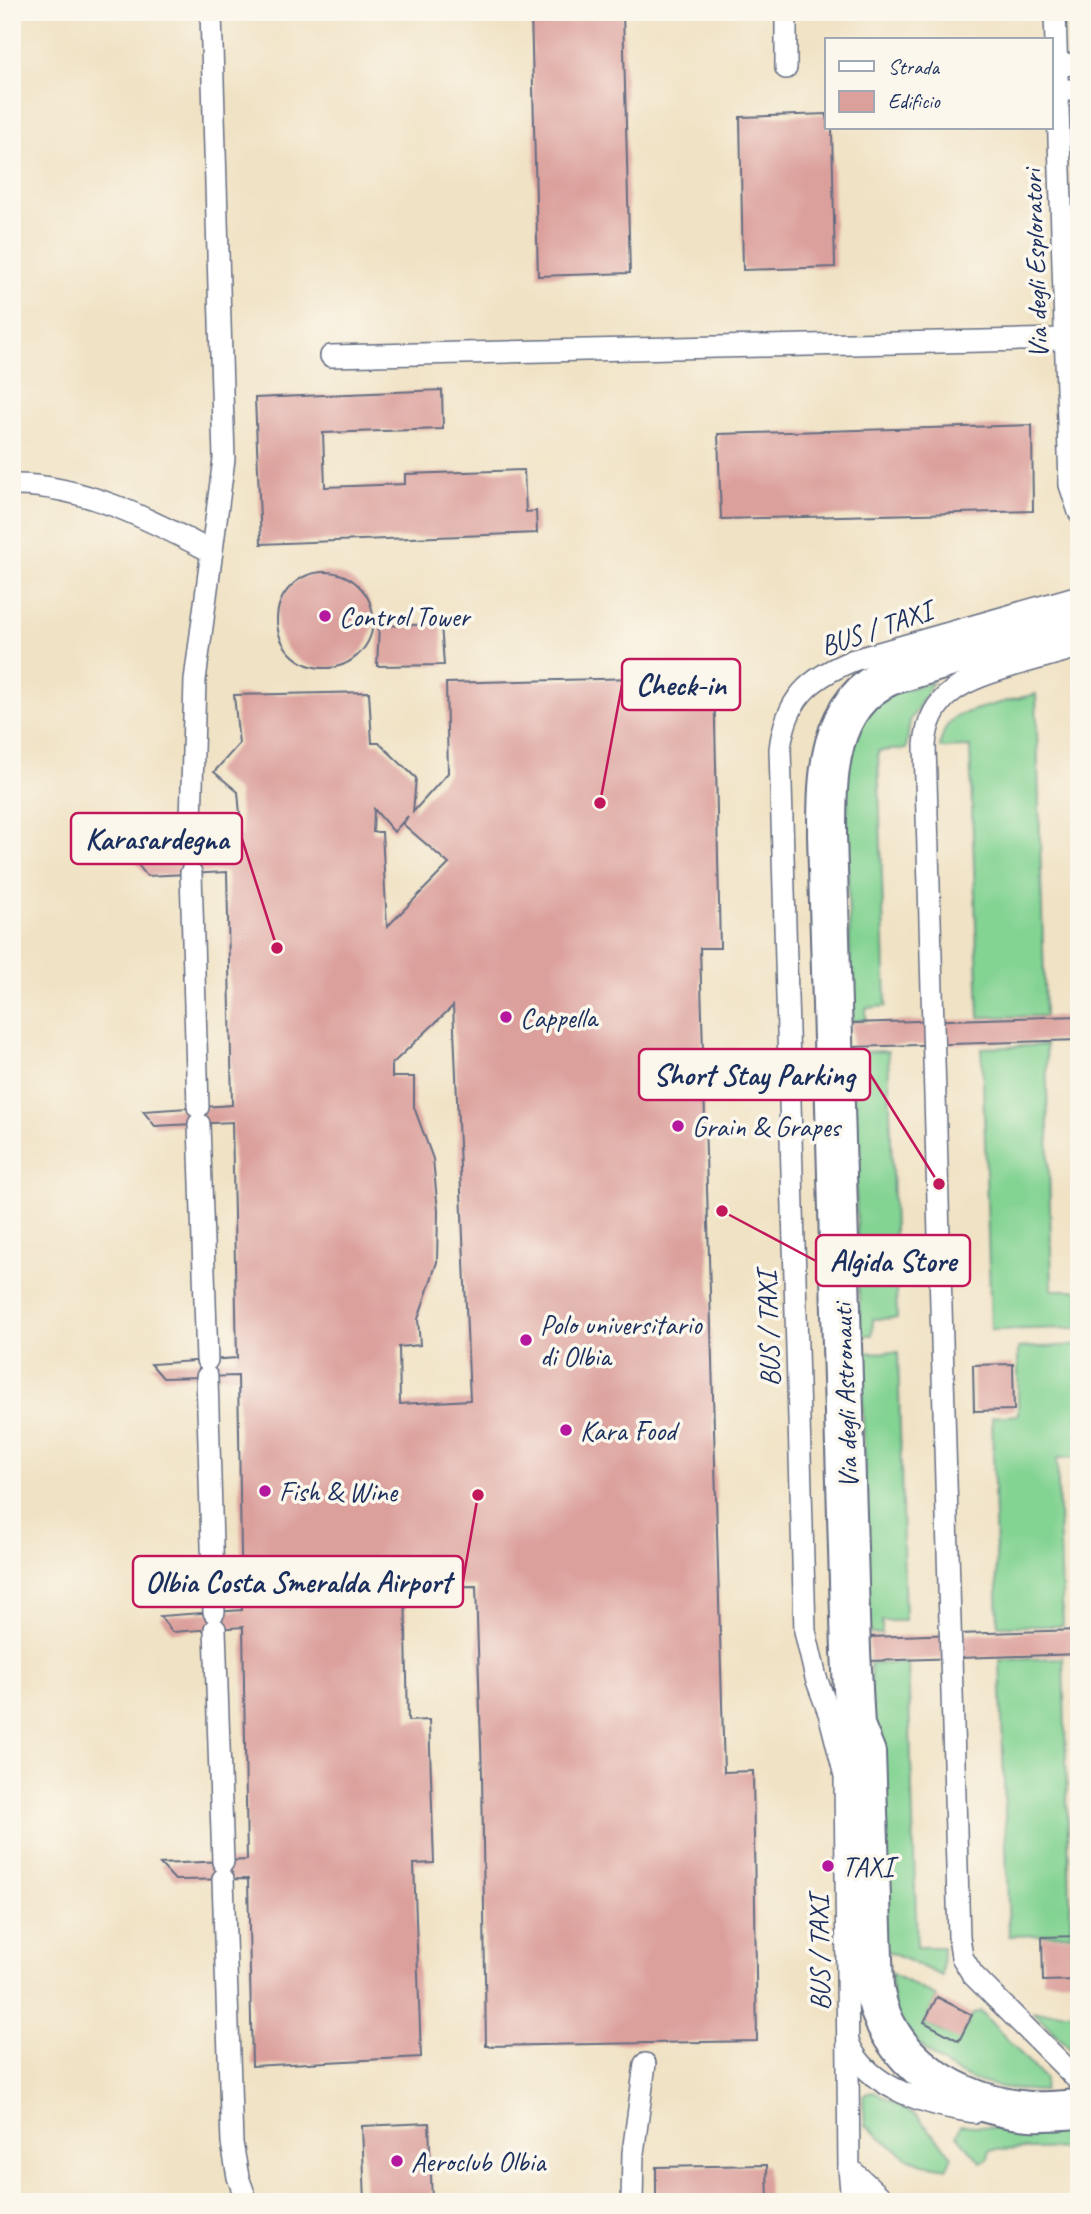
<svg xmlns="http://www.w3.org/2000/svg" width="1091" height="2214" viewBox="0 0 1091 2214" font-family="Caveat,sans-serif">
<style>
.grass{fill:#83d393;stroke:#4f8178;stroke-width:2}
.building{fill:#dca09c;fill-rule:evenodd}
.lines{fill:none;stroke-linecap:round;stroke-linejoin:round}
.lane-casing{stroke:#666e82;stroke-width:24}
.secondary-casing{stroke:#666e82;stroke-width:42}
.lane{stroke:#fff;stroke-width:21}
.secondary{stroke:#fff;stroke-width:38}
.poi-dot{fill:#b5179e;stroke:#fbf7ec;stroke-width:2.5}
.labels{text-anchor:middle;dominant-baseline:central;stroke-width:7;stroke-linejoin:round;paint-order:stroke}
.street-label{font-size:28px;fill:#1b2f5e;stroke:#fbf7ec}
.poi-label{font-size:28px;fill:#1b2f5e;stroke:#fbf7ec;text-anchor:start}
.leader{fill:none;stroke:#c2185b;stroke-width:2.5}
.callout-dot{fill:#c2185b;stroke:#fbf7ec;stroke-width:2.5}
.callout{fill:#fbf7ec;stroke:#c2185b;stroke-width:2.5}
.callout-label{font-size:30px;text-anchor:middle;font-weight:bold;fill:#1b2f5e}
</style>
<rect width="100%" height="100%" fill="#fbf7ec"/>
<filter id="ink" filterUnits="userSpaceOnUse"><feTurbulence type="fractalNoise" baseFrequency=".0143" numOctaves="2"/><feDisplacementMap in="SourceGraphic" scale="14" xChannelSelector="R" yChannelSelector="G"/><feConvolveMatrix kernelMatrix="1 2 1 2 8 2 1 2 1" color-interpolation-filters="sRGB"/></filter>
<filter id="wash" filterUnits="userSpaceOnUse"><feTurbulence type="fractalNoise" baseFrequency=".00686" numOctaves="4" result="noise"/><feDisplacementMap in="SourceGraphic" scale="28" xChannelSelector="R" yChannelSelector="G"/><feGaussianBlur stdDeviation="1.57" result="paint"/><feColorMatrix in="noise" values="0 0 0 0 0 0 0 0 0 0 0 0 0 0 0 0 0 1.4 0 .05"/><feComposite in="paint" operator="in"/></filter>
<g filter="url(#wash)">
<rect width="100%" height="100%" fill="#f0e2c4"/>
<!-- grass -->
<g class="grass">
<path d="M 933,682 L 910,721 L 906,749 L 878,751 L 886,1006 L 866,1008 L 866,1020 L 852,1021 L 844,751 L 876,697 Z"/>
<path d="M 1036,694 L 1045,1016 L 979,1017 L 970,747 L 940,748 C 941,737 944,727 953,719 C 961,711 1021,698 1036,694 Z"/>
<path d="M 1046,1045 L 1052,1290 L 1079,1290 L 1079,1328 L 991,1330 L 982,1048 Z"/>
<path d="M 888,1051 L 897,1318 L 873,1319 L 872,1335 L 860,1335 L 852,1052 Z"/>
<path d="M 1079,1345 L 1079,1457 L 1057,1458 L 1063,1626 L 998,1626 L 992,1417 L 1018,1415 L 1018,1348 Z"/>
<path d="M 898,1352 L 905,1621 L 882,1621 L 882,1634 L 870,1634 L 861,1353 Z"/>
<path d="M 1063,1658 L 1071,1934 L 1009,1936 L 1000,1660 Z"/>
<path d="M 908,1663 L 917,1947 L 943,1947 L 942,1976 L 882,1949 L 870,1664 Z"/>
<path d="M 890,1973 L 937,1997 L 924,2023 L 959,2040 L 972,2015 L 980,2011 L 1045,2079 L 1044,2091 C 992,2090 948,2079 914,2037 C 909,2030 900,2023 897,2016 C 891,2004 892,1985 890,1973 Z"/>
<path d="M 1034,2012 L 1079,2012 L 1079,2058 Z"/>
<path d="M 874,2092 L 917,2116 L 952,2156 L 947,2168 L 923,2164 L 908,2158 L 865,2125 L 863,2097 L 868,2093 Z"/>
<path d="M 961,2125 L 1006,2128 L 1045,2125 L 1079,2135 L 1079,2148 L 989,2150 L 988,2159 L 981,2162 L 957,2135 Z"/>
</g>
<g id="blocks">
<!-- building -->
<g class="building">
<path d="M 531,12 L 623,12 L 630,273 L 538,276 Z"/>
<path d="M 827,114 L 827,128 L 832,128 L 835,267 L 743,270 L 740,117 Z"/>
<path d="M 442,390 L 443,429 L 323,433 L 325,487 L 405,484 L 405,474 L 524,470 L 526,512 L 536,511 L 537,533 L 261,544 L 255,398 Z"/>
<path d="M 1032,425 L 1033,511 L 721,519 L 718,434 Z"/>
<circle cx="325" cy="620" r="48"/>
<path d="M 441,624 L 444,665 L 377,666 L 379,626 Z"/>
<path d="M 714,676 L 720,948 L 700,948 L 724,1772 L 753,1771 L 757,2041 L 486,2046 L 482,1776 L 476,1586 L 405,1587 L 408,1721 L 429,1720 L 434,1863 L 414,1864 L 421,2057 L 252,2066 L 248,1879 L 175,1880 L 160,1864 L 247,1860 L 243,1627 L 172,1632 L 160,1616 L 242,1610 L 238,1376 L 163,1378 L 151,1364 L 237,1358 L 232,1122 L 155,1126 L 143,1111 L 232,1105 L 227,872 L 147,876 L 135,861 L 227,858 L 227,836 L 242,836 L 238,792 L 214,772 L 239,744 L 234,695 L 369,692 L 372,743 L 379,743 L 416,778 L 413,812 L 448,773 L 446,683 ZM 374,809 L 394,832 L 408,816 L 403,824 L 449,864 L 387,927 L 382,832 L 373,832 ZM 453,1006 L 470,1400 L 400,1404 L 399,1347 L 420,1345 L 418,1319 L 437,1262 L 438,1211 L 433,1159 L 414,1107 L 414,1077 L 392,1077 L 392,1064 Z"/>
<path d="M 1079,1016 L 1079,1040 L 852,1047 L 852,1023 Z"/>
<path d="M 1013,1364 L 1014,1410 L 974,1411 L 973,1365 Z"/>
<path d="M 1079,1630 L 1079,1654 L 870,1661 L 869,1637 Z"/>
<path d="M 1079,1936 L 1079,1980 L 1043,1981 L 1042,1937 Z"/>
<path d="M 937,1997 L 972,2015 L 959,2041 L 924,2022 Z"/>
<path d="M 429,2123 L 432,2202 L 365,2202 L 362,2126 Z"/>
<path d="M 767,2165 L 768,2202 L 656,2202 L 656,2167 Z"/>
</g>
</g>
</g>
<g filter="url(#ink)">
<use href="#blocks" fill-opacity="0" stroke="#666e82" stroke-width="2"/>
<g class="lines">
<!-- lane casing -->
<g class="lane-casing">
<g id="lane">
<path d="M 786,12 L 786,68"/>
<path d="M 1055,12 L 1070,485 L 1079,512"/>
<path d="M 1057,65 L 1079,64"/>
<path d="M 1057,90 L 1079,90"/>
<path d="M 331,356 L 1065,339"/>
<path d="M 12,485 C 82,484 151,520 212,552"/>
<path d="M 1079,647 C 1058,653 1037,659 1015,665 C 970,679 929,690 925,745 L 959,1937 L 962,1957 L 973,1975 L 1079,2081"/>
<path d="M 190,858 L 195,680 L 224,459 L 211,12"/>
<path d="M 191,873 L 198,1107"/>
<path d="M 199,1124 L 207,1360"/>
<path d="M 207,1377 L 214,1612"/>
<path d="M 215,1629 L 223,1862"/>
<path d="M 223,1879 L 232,2143 L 238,2177 L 247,2202"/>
<path d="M 849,2044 C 868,2089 931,2106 975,2112"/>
<path d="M 849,2168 L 852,2202"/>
<path d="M 632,2202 L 633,2153 L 645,2064"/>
<path d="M 886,2202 L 849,2168 L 845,1776 L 829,1713 L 816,1678 L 805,1631 L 780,749 C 786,699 809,678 854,660 L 1079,596"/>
</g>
</g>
<!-- secondary casing -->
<g class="secondary-casing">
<path id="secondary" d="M 1079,619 L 889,676 C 827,704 827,776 827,835 L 851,1651 L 855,1726 L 866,1753 L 874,1987 C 885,2061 959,2106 1030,2111 C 1046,2112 1063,2110 1079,2109"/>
</g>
<!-- lane -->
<use href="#lane" class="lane"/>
<!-- secondary -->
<use href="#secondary" class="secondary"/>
</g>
</g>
<!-- markers -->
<g class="poi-dot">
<circle cx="325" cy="616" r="7"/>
<circle cx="506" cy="1017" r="7"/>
<circle cx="678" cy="1126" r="7"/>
<circle cx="526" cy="1340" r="7"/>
<circle cx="566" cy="1430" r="7"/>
<circle cx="265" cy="1491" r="7"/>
<circle cx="828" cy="1866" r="7"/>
<circle cx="397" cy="2161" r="7"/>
</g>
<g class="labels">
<!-- street labels -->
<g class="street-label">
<text transform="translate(1035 264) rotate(-92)">Via degli Esploratori</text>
<text transform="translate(876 628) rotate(-19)">BUS / TAXI</text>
<text transform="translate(768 1329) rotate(-92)">BUS / TAXI</text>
<text transform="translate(845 1396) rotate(-92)">Via degli Astronauti</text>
<text transform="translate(819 1953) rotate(-91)">BUS / TAXI</text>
</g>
<!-- poi labels -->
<g class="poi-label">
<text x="339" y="616">Control Tower</text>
<text x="520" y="1017">Cappella</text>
<text x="692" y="1126">Grain &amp; Grapes</text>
<text x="540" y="1324">Polo universitario<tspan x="540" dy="32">di Olbia</tspan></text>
<text x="580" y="1430">Kara Food</text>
<text x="279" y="1491">Fish &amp; Wine</text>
<text x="842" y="1866">TAXI</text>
<text x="411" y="2161">Aeroclub Olbia</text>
</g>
</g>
<!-- callouts -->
<path class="leader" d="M600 803L622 685M277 948L242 839M939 1184L870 1074M722 1211L816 1261M478 1495L463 1581"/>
<g class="callout-dot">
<circle cx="600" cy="803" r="7"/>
<circle cx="277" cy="948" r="7"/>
<circle cx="939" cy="1184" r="7"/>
<circle cx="722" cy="1211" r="7"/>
<circle cx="478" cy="1495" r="7"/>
</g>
<g class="callout">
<rect x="622" y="659" width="118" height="51" rx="7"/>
<rect x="71" y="813" width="171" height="51" rx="7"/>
<rect x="639" y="1049" width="231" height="51" rx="7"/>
<rect x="816" y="1235" width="154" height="51" rx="7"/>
<rect x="133" y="1556" width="330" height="51" rx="7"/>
</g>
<g class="callout-label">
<text x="681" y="695">Check-in</text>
<text x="157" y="849">Karasardegna</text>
<text x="754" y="1085">Short Stay Parking</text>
<text x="893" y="1271">Algida Store</text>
<text x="298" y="1592">Olbia Costa Smeralda Airport</text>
</g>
<!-- margin -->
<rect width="1091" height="2214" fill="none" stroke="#fbf7ec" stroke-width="42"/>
<!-- legend -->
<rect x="825" y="38" width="228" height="91" fill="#fbf7ec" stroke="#a1a7b3" stroke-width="2"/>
<rect x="839" y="61" width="35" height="10" fill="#ffffff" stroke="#a1a7b3" stroke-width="2"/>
<text x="888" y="74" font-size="21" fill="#1b2f5e">Strada</text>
<rect x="839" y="91" width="35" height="21" fill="#dca09c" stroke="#a1a7b3" stroke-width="2"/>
<text x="888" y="108" font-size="21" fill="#1b2f5e">Edificio</text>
</svg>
